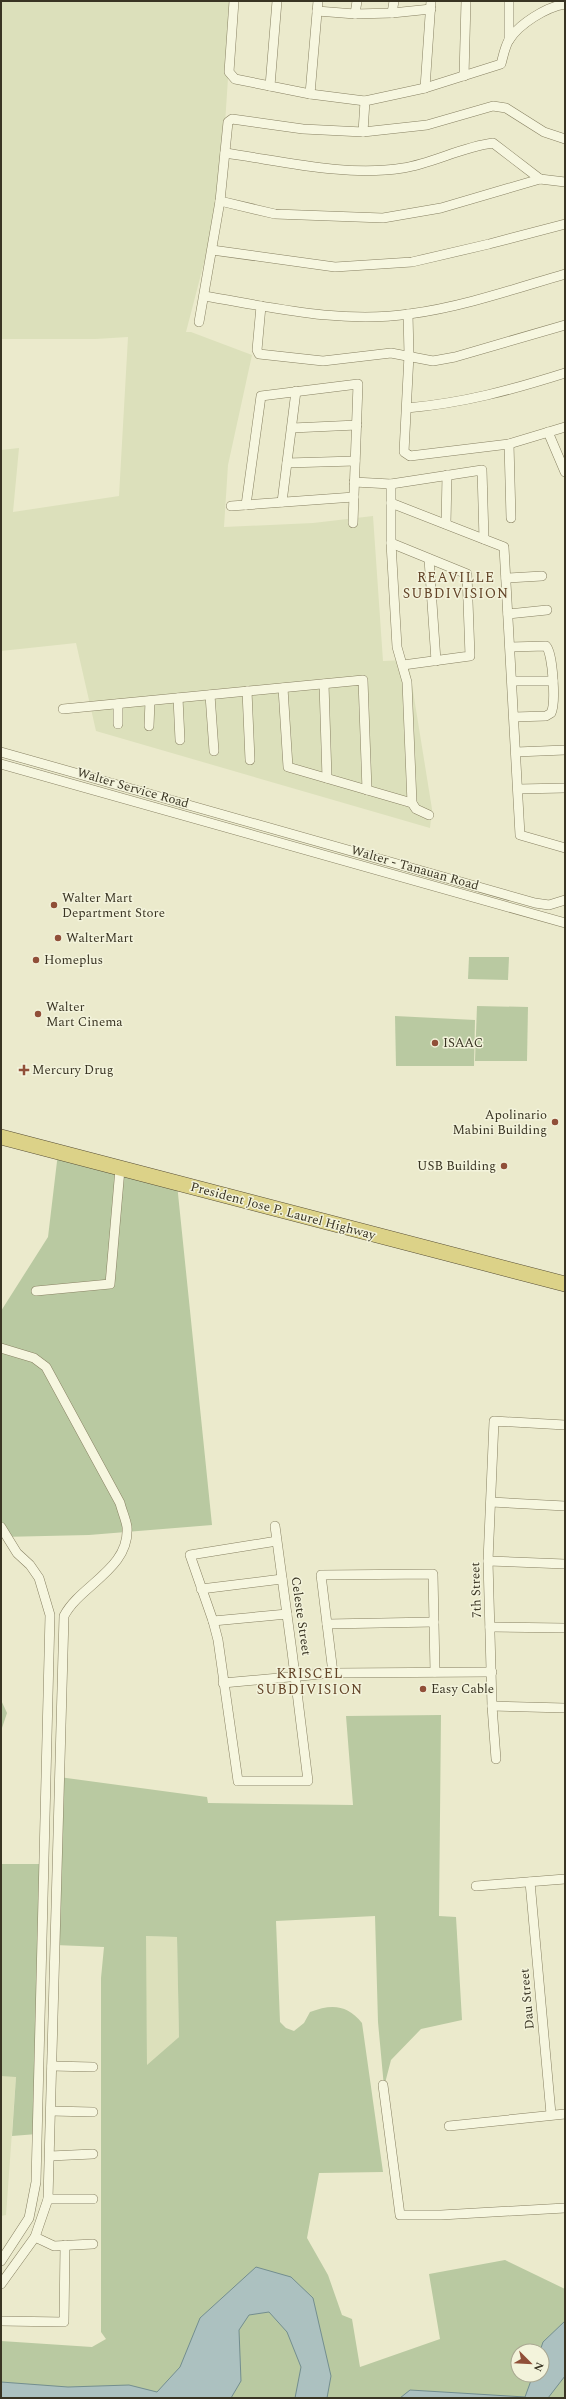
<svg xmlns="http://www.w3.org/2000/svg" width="566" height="2399" viewBox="0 0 566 2399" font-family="Spectral,serif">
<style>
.farmland{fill:#dce0bb}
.green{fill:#b9c9a1;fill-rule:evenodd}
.water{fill:#acc1c0;stroke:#738e8f}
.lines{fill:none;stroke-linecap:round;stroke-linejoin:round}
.minor-casing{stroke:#878062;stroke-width:10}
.trunk-casing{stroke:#564d35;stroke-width:16}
.minor{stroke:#f6f6df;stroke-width:9}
.trunk{stroke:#dcd288;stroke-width:15}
.poi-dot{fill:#904f38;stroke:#f3f3db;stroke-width:1.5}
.labels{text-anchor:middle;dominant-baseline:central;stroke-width:3;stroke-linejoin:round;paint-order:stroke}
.street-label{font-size:13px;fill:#393423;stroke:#f3f3db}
.poi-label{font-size:13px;fill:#393423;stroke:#f3f3db;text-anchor:start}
.neighbourhood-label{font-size:14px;letter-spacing:1px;fill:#624327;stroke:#f3f3db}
</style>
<rect width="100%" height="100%" fill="#ebeacc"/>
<!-- farmland -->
<g class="farmland">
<path d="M 1,1 L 233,1 L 220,201 L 186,332 L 191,332 L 252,355 L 228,465 L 224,527 L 313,523 L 373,516 L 383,661 L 408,660 L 432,809 L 430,828 L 96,731 L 76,643 L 1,651 L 1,450 L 19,448 L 13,512 L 119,496 L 128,337 L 96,339 L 1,339 Z"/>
<path d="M 145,1936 L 177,1937 L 179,2037 L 147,2066 Z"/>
<path d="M 1,2076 L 16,2076 L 6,2215 L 1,2216 Z"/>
</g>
<!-- green -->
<g class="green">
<path d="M 469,957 L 509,957 L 508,980 L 468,979 Z"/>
<path d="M 477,1006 L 528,1007 L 527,1061 L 475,1061 Z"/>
<path d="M 395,1016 L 475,1020 L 474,1066 L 396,1066 Z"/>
<path d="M 58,1153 L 177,1184 L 212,1525 L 89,1535 L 1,1537 L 1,1311 L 48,1237 Z"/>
<path d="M 1,1700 L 7,1713 L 1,1731 Z"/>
<path d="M 441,1715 L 439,1916 L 456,1917 L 462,2020 L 421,2029 L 391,2060 L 384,2087 L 378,2022 L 375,1916 L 276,1921 L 280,2022 L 286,2028 L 294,2031 L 304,2023 L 310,2012 C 331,2004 347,2004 362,2023 L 383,2172 L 319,2173 L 307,2238 L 328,2275 L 342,2315 L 352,2319 L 360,2367 L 440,2339 L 429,2274 L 505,2260 L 565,2289 L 565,2398 L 1,2398 L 1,2341 L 92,2347 L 106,2339 L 101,2332 L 101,1978 L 104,1947 L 55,1945 L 59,1777 L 207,1797 L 208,1803 L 353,1805 L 346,1716 ZM 146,1936 L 177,1937 L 179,2037 L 147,2065 ZM 518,2351 L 542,2351 L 542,2375 L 518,2375 Z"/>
<path d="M 1,1864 L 43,1864 L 37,2134 L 12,2136 L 16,2077 L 1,2076 Z"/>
</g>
<!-- water -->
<g class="water">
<path d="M 256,2267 L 291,2277 L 313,2298 L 331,2376 L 327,2398 L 295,2398 L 301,2367 L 287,2332 L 269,2312 L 249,2315 L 239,2330 L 241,2381 L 231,2398 L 1,2398 L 1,2382 L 68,2387 L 129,2385 L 157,2392 L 180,2367 L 200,2318 Z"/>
<path d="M 565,2321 L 565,2376 L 548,2398 L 400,2398 L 410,2390 L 525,2397 L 533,2375 L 542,2375 L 542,2351 L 540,2351 L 543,2342 Z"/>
</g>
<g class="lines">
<!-- minor casing -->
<g class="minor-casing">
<g id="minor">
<path d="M 234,1 L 229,72 L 235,79 L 270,86"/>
<path d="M 277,1 L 270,86 L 310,94 L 365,101"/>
<path d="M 509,1 L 509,40"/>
<path d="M 317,11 L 355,14 L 357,1"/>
<path d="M 392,13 L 431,9"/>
<path d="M 355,14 L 392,13 L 394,1"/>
<path d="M 464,76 L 466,1"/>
<path d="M 425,88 L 431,1"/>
<path d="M 310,94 L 318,1"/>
<path d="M 363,132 L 365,101 L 425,88 L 501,64 C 503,57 505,46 509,40 C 519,24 546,7 565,4"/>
<path d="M 225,153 C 282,161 345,177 403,168 C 434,163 461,147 493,143 L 540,179"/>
<path d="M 220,201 L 275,214 L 383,218 L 441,208 L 540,179 L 565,182"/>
<path d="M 212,250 L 335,267 L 412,262 L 489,244 L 565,224"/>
<path d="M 204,296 C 271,307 341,324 409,314 C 462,307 514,289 565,274"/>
<path d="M 261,306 L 257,350 L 259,354 L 323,361 L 391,353 L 433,361 L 455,357 L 565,325"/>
<path d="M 408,314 L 409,355 L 404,452 L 410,456 L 509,444 L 565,427"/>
<path d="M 199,322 L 220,201 L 228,122 L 232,119 L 303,129 L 363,132 L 427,125 L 493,106 L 506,108 L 544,132 L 565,139"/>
<path d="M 407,408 C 464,403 511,390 565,373"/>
<path d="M 292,428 L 357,425"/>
<path d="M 548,432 L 565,472"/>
<path d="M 509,444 L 511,518"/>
<path d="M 287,463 L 355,461"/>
<path d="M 354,482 L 391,484 L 482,470 L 484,539"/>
<path d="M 391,484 L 391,543 L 397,647 L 407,682 L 412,803 L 416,809 L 429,815"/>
<path d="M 282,502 L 296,391"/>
<path d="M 391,503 L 504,547 L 520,835 L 565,848"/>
<path d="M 246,505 L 261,396 L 358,384 L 353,523"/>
<path d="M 231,506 L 354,497"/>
<path d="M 446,524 L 447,475"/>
<path d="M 391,543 L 467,574 L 470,656 L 403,665"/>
<path d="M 429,559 L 436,661"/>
<path d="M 506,578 L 542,576"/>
<path d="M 508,614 L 547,610"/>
<path d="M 510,647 L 546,646 C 553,653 556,704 551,713 L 546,716 L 514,717"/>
<path d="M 512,681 L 553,681"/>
<path d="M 324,684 L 327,778"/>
<path d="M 283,688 L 288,767 L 412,803"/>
<path d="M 247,691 L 250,760"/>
<path d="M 210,695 L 214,751"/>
<path d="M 178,698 L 180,740"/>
<path d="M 118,704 L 118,724"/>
<path d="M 63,709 L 363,680 L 367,790"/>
<path d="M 149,726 L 150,701"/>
<path d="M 1,752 L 535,903 L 549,905 L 565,900"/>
<path d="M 516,752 L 565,750"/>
<path d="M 1,764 L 565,923"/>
<path d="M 518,789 L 565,788"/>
<path d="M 36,1291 L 110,1284 L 120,1169"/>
<path d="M 1,1348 L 34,1358 L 46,1367 L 120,1503 C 122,1511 126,1520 127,1527 C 130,1569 80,1585 64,1616 L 48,2199 L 35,2237 L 1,2284"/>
<path d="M 491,1502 L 565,1506"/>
<path d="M 275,1526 C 287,1611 298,1696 308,1781 L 238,1781 L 218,1640 L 213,1621 L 190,1555 L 277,1541"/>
<path d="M 1,1527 L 17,1553 L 30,1565 L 39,1578 L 50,1615 L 36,2182 L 29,2218 L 1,2261"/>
<path d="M 488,1561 L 565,1564"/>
<path d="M 201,1589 L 282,1579"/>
<path d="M 213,1621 L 287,1614"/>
<path d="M 327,1624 L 434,1622"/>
<path d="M 490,1627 L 565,1628"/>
<path d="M 333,1673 L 321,1575 L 433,1574 L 435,1672"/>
<path d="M 223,1683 L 333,1673 L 492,1672"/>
<path d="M 492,1706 L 565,1708"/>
<path d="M 496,1759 L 492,1706 L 488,1561 L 494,1421 L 565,1425"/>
<path d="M 530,1882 L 551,2114"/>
<path d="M 476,1886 L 565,1879"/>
<path d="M 52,2066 L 93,2067"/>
<path d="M 383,2085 L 400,2215 L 441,2215 L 565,2208"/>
<path d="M 51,2111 L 93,2112"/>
<path d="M 449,2126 L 565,2114"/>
<path d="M 50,2156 L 93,2154"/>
<path d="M 48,2199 L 93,2199"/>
<path d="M 35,2237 L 54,2246 L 93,2244"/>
<path d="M 1,2321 L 64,2322 L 65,2245"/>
</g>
</g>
<!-- trunk casing -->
<g class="trunk-casing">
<path id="trunk" d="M 1,1137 L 565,1284"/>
</g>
<!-- minor -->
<use href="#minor" class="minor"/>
<!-- trunk -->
<use href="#trunk" class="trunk"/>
</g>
<!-- markers -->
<g class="poi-dot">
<circle cx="54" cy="905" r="4"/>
<circle cx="58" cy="938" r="4"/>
<circle cx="36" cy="960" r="4"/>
<circle cx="38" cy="1014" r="4"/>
<circle cx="435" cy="1043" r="4"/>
<path d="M22 1064h4v4h4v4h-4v4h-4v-4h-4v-4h4z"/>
<circle cx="555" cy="1122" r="4"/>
<circle cx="504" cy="1166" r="4"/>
<circle cx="423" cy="1689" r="4"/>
</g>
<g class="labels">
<!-- street labels -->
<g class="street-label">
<text transform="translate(133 788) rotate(16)">Walter Service Road</text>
<text transform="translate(415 868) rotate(16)">Walter - Tanauan Road</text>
<text transform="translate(283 1211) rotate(15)">President Jose P. Laurel Highway</text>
<text transform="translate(476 1590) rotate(-92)">7th Street</text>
<text transform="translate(301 1616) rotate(82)">Celeste Street</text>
<text transform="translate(527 1999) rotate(-95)">Dau Street</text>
</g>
<!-- poi labels -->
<g class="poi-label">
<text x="62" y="898">Walter Mart<tspan x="62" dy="15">Department Store</tspan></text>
<text x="66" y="938">WalterMart</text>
<text x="44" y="960">Homeplus</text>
<text x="46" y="1007">Walter<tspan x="46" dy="15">Mart Cinema</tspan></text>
<text x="443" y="1043">ISAAC</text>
<text x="32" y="1070">Mercury Drug</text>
<text x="547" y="1115" text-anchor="end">Apolinario<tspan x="547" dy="15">Mabini Building</tspan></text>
<text x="496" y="1166" text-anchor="end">USB Building</text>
<text x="431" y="1689">Easy Cable</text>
</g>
<!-- neighbourhood labels -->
<g class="neighbourhood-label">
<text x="456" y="577">REAVILLE<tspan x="456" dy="16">SUBDIVISION</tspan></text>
<text x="310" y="1673">KRISCEL<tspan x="310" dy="16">SUBDIVISION</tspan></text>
</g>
</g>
<!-- border -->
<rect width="566" height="2399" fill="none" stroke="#393423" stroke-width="4"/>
<!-- north arrow -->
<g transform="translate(530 2363) rotate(114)"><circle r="19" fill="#f3f3db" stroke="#a9a791"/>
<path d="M0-3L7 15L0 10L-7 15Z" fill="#904f38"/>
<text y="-6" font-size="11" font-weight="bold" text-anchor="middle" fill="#393423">N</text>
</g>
</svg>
